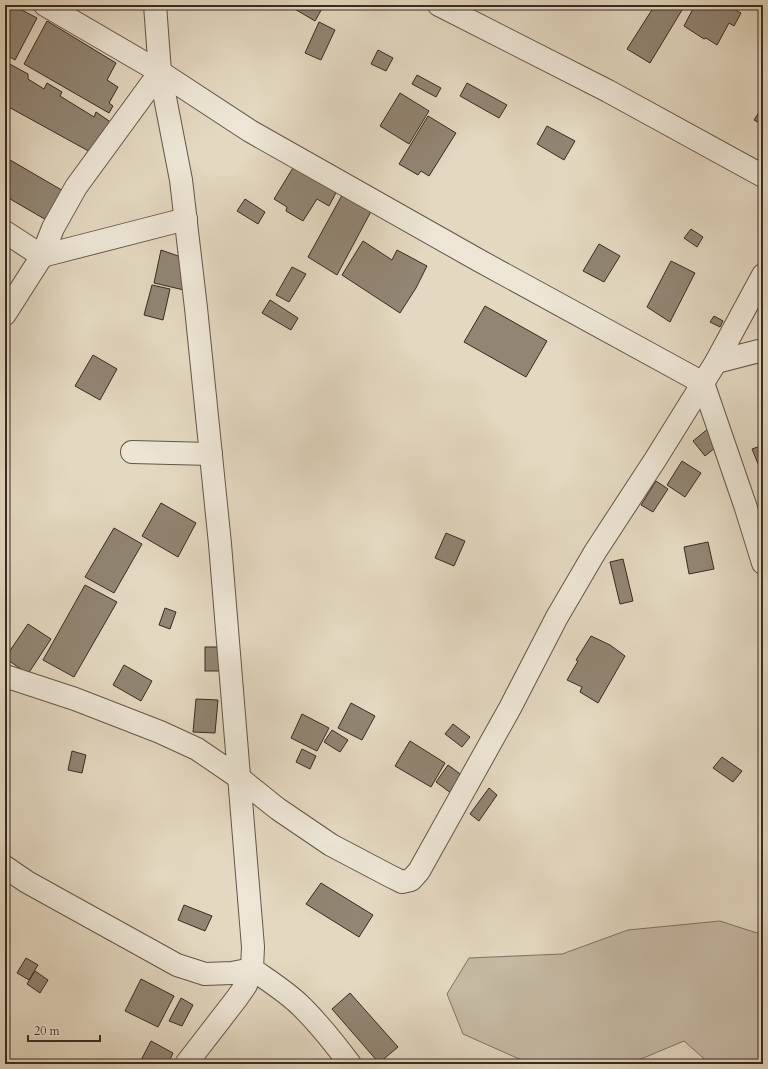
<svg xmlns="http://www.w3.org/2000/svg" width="768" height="1069" viewBox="0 0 768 1069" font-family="Cardo,serif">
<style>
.green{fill:#c6bba5;stroke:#7f7362}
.building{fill:#918573;stroke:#382b20}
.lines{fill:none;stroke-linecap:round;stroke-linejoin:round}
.minor-casing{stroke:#635648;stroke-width:24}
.minor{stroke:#ede6d6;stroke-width:22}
</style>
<rect width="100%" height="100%" fill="#e3d8c0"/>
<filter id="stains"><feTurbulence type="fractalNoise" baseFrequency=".005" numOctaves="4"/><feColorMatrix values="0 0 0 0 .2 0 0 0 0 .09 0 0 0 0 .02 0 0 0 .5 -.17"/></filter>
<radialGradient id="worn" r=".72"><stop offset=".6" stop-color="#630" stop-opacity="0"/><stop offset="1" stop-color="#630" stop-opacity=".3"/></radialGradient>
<!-- green -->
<path class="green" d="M 720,921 L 763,935 L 763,1064 L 710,1064 L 684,1041 L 629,1064 L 544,1064 L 526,1062 L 463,1034 L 447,994 L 469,958 L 562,954 L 628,930 Z"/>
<!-- building -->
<g class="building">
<path d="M 5,5 L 12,5 L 37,18 L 15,60 L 5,54 Z"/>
<path d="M 288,5 L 324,5 L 315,21 Z"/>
<path d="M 655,5 L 685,5 L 650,63 L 627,49 Z"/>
<path d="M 695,5 L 727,5 L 741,13 L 734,26 L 729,23 L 717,45 L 706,38 L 704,39 L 684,26 Z"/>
<path d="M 47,21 L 116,63 L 107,80 L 118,87 L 109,103 L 113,106 L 109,113 L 24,64 Z"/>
<path d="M 319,22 L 335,30 L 321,60 L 305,53 Z"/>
<path d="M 378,50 L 393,58 L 386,71 L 371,64 Z"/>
<path d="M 6,62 L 28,74 L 28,79 L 44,89 L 47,83 L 62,92 L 60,96 L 94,117 L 96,112 L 112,123 L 94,154 L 5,105 L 5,63 Z"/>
<path d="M 417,75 L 441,88 L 436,97 L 412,84 Z"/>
<path d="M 467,83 L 507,105 L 499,118 L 460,96 Z"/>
<path d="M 400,93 L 429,111 L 409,144 L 380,126 Z"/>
<path d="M 763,106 L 763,125 L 754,120 Z"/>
<path d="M 428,116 L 456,133 L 429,176 L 421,171 L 418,175 L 399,164 Z"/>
<path d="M 547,126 L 575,141 L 564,160 L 537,144 Z"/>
<path d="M 5,157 L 65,192 L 48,221 L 5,196 Z"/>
<path d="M 299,158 L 341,183 L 329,206 L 317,199 L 303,221 L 286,211 L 287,207 L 274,199 Z"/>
<path d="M 346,188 L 375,204 L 337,275 L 308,257 Z"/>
<path d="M 245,199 L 265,212 L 258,224 L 237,211 Z"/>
<path d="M 691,229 L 703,237 L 697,247 L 684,238 Z"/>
<path d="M 363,241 L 392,260 L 397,250 L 427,266 L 416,288 L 400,313 L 342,275 Z"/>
<path d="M 599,244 L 620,256 L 604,282 L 583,271 Z"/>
<path d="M 161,250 L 181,257 L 184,290 L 154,283 Z"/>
<path d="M 671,261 L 695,273 L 670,322 L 647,307 Z"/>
<path d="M 292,267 L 306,274 L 289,302 L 276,295 Z"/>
<path d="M 152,285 L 170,289 L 163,320 L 144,315 Z"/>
<path d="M 270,300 L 298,318 L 291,330 L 262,313 Z"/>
<path d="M 485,306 L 547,341 L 526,377 L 464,342 Z"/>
<path d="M 714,316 L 723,321 L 720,327 L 710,322 Z"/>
<path d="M 93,355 L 117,369 L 100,400 L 75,386 Z"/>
<path d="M 709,428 L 721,443 L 705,456 L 693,441 Z"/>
<path d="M 763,445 L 763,476 L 752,449 Z"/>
<path d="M 682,461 L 701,473 L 685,497 L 667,485 Z"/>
<path d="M 656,481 L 668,489 L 653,512 L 641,505 Z"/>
<path d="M 161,503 L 196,523 L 178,557 L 142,536 Z"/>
<path d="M 114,528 L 142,544 L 114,593 L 85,577 Z"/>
<path d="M 446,533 L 465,541 L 454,566 L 435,558 Z"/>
<path d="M 708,542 L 714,569 L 689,574 L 684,547 Z"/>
<path d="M 623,559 L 633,601 L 620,604 L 610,562 Z"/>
<path d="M 85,585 L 117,602 L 74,677 L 43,660 Z"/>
<path d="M 165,608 L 176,612 L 170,629 L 159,625 Z"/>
<path d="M 28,624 L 51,639 L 28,674 L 5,658 Z"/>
<path d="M 591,636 L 610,645 L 625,656 L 598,703 L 580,692 L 582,687 L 567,680 L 578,661 L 576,660 Z"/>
<rect x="205" y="647" width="17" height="24"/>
<path d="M 124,665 L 152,681 L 141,701 L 113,685 Z"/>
<path d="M 196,699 L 218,700 L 215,733 L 193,732 Z"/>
<path d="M 351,703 L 375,716 L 362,740 L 338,728 Z"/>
<path d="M 302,714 L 329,728 L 317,751 L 291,738 Z"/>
<path d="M 453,724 L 470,737 L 462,747 L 445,734 Z"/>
<path d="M 332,730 L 348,740 L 340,752 L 324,742 Z"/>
<path d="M 410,741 L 445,763 L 431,787 L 395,766 Z"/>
<path d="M 302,749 L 316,756 L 310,769 L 296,762 Z"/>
<path d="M 72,751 L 86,755 L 82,773 L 68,770 Z"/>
<path d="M 722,757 L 742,771 L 733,782 L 713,768 Z"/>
<path d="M 448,765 L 467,779 L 455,796 L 436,782 Z"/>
<path d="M 489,788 L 497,795 L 479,821 L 470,814 Z"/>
<path d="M 321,883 L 373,915 L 359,937 L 306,904 Z"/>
<path d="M 184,905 L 212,916 L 205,931 L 178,920 Z"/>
<path d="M 26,958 L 38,965 L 29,980 L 17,973 Z"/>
<path d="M 35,971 L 48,980 L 40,993 L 27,984 Z"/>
<path d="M 141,979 L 174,996 L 158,1027 L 125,1011 Z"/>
<path d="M 350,993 L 398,1047 L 379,1063 L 332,1009 Z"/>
<path d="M 181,998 L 193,1005 L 182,1026 L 169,1021 Z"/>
<path d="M 151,1041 L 173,1053 L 168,1064 L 139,1064 Z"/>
</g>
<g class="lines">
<!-- minor casing -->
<g class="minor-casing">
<g id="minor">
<path d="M 45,5 L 160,72 L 250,131 L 480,261 L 703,383 L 745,505 L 763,563"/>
<path d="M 155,5 L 160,72 L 181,180 L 196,308 L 220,544 L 253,947 L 252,969 L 246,985 L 237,998 L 186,1064"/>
<path d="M 439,5 L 608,91 L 763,176"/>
<path d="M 5,232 L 42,256 L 186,219"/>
<path d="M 5,314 L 42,256 L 53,228 L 76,187 L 160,72"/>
<path d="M 716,362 L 763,350"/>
<path d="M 132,452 L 211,454"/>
<path d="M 5,676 L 75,699 L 160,732 L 197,749 L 238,777 L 278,809 L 331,845 L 390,876 L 402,882 L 411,880 L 419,871 L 510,708 L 557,617 L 595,552 L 655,460 L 716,362 L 763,275"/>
<path d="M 5,867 L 27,882 L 177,965 L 205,974 L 232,973 L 252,969 C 269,981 287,992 302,1007 C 319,1024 335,1044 350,1064"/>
</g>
</g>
<!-- minor -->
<use href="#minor" class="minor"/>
</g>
<!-- margin -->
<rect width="768" height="1069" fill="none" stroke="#e3d8c0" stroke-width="20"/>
<rect x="6" y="6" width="756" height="1057" fill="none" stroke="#382b20" stroke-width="2"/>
<rect x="10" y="10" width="748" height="1049" fill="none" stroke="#382b20"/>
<!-- scale -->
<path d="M28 1035v6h72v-6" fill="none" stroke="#382b20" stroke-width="2"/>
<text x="34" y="1035" font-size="12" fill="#382b20" stroke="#ede6d6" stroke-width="3" paint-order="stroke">20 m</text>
<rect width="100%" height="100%" filter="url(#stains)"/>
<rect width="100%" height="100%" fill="url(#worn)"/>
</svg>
